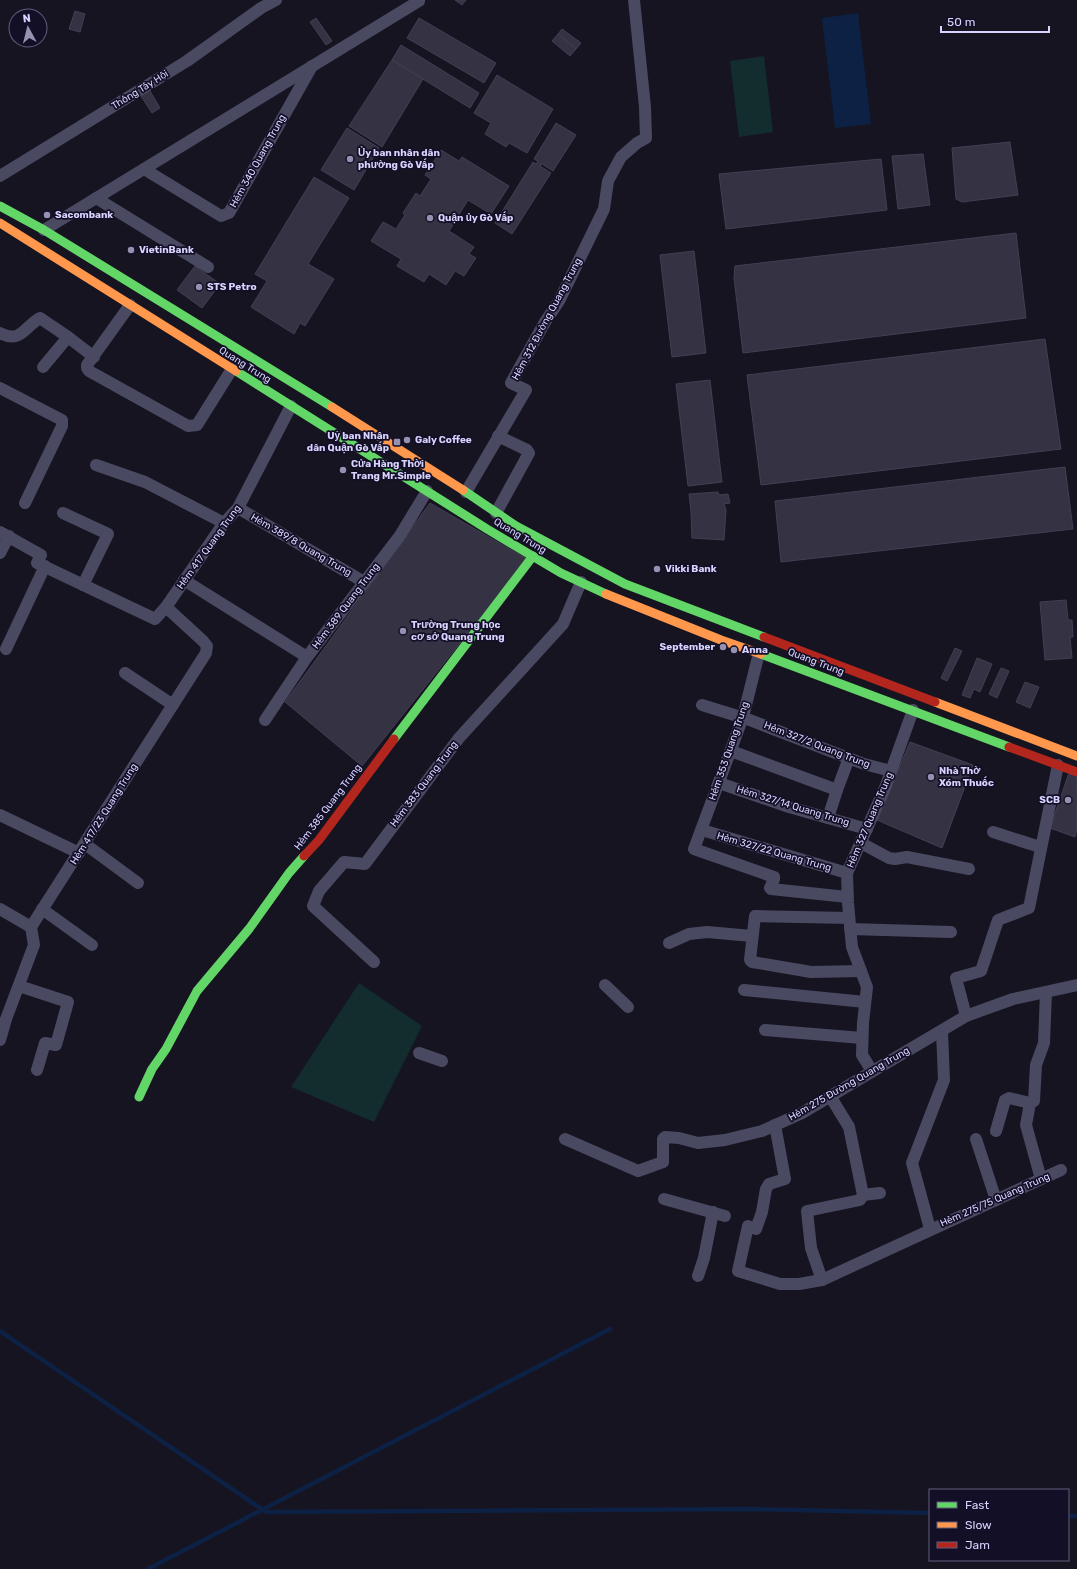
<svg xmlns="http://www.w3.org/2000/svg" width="1077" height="1569" viewBox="0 0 1077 1569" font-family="Rubik,sans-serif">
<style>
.green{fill:#132c2d}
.water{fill:#0d2144}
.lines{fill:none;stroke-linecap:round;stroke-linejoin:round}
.stream{stroke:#0d2144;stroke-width:4.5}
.building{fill:#343243;stroke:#433f54}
.street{stroke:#4a4962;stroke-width:12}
.fast{stroke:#63d668;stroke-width:9}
.slow{stroke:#ff974d;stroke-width:9}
.jam{stroke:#b3261e;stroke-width:9}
.poi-dot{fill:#9591b1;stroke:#130f26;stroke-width:1.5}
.labels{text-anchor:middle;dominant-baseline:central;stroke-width:3.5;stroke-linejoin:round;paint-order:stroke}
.street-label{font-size:10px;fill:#d9d4ff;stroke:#130f26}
.poi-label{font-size:10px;font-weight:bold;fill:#d9d4ff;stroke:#130f26;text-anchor:start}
</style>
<rect width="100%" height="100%" fill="#161421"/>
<!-- green -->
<g class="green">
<path d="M 764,56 L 773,132 L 739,137 L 730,61 Z"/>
<path d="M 359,983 L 422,1026 L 374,1122 L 291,1087 Z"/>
</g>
<!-- water -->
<path class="water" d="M 858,13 L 871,124 L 835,128 L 822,18 Z"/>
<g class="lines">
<!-- stream -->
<g class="stream">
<path d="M 0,1331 L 266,1512 L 748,1509 L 930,1513"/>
<path d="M 1068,1516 L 1077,1516"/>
<path d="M 148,1569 L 610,1329"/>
</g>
</g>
<!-- building -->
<g class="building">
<path d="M 455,0 L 466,0 L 462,5 Z"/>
<path d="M 75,11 L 85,14 L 80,32 L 69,29 Z"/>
<path d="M 316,18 L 332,41 L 326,45 L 310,22 Z"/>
<path d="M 419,18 L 496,63 L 484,83 L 407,38 Z"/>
<path d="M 562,29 L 581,43 L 576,49 L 558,34 Z"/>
<path d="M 558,34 L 576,49 L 570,56 L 552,41 Z"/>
<path d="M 401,45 L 479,93 L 470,108 L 392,60 Z"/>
<path d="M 392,60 L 423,79 L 382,147 L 349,126 Z"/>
<path d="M 497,75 L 553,109 L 527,153 L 509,143 L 506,147 L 485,134 L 491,123 L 474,113 Z"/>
<path d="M 150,91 L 160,108 L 152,113 L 141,96 Z"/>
<path d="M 556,123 L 576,135 L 553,171 L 542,164 L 540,166 L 551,173 L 512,234 L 495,223 L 533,162 L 536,164 L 538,161 L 534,159 Z"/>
<path d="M 347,128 L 379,148 L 354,190 L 321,170 Z"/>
<path d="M 1010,142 L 1018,195 L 962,202 L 956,199 L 952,148 Z"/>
<path d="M 441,150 L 459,161 L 462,157 L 509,186 L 491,214 L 468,200 L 449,231 L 474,247 L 469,254 L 476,258 L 464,276 L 455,271 L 446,285 L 429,274 L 424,282 L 397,266 L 401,259 L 371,241 L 383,222 L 396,229 L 405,215 L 403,213 L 416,193 L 420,196 L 431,179 L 425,175 Z"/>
<path d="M 923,154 L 930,205 L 898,209 L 892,156 Z"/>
<path d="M 881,159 L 887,210 L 726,229 L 719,174 Z"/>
<path d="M 314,177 L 349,198 L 308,264 L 334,279 L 305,326 L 300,323 L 294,334 L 251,307 L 267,281 L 255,274 Z"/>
<path d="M 1016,233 L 1026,318 L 743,353 L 734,278 L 735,266 Z"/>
<path d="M 694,251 L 706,353 L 672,357 L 660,255 Z"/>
<path d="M 195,266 L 220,284 L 202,308 L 177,290 Z"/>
<path d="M 1045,339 L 1061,449 L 761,485 L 747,375 Z"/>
<path d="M 710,380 L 722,482 L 688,486 L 676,384 Z"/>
<path d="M 1065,467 L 1073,529 L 781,562 L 775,501 Z"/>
<path d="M 718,492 L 719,495 L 728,494 L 730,503 L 724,504 L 726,510 L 724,540 L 692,538 L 691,512 L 689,494 Z"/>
<path d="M 430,503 L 527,559 L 362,766 L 285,702 Z"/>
<path d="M 1066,600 L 1068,620 L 1072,620 L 1073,637 L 1070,637 L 1072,658 L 1045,660 L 1040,602 Z"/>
<path d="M 955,648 L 962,651 L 947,681 L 941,678 Z"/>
<path d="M 977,658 L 992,664 L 980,692 L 974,689 L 970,698 L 962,695 Z"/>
<path d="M 1001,668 L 1009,671 L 997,698 L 989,694 Z"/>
<path d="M 1025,682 L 1039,687 L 1030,708 L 1016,702 Z"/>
<path d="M 910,742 L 973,765 L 942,848 L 877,820 Z"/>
<path d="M 1070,770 L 1077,772 L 1077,830 L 1075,837 L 1050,828 Z"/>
</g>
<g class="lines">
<!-- street -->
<g class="street">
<path d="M 144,169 L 221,216 L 229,213 L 312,66"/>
<path d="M 0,176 L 187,61 L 261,8 L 276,0"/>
<path d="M 96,198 L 208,267"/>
<path d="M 44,230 L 419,1"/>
<path d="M 130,305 L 87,365 L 87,368 L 89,371 L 188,426 L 197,425 L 232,369"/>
<path d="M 0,333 C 21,344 24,327 40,318 L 68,337"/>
<path d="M 43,367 L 68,337 L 94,357"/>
<path d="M 0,388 L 62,420 L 62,426 L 25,503"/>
<path d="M 96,465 L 145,482 L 224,523"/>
<path d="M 466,492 L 526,390 L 511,383 L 545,322 L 559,301 L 604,209 L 608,181 L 621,157 L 637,143 L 646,138 L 645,107 L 634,0"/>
<path d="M 238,508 L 364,582"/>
<path d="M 63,513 L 108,534 L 83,585"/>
<path d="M 496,513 L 529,453 L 527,450 L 498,436"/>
<path d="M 0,532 L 41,555 L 37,563 L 155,619 L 166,607 L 224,523 L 238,508 L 291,406"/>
<path d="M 0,553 L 9,536"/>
<path d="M 184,580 L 307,657"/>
<path d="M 6,649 L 45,566"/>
<path d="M 759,653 L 743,717 L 694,849 L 774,877 L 774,879 L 770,888 L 771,889 L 847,897"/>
<path d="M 125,673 L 173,705"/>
<path d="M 702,705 L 747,719 L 864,764 L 891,771"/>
<path d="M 265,720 L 307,657 L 399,537 L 427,491"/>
<path d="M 731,751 L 837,790 L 849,758"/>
<path d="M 719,783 L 789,807 L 867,829"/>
<path d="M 0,815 L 79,853"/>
<path d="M 828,818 L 837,790"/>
<path d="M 702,830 L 847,873"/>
<path d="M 993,832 L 1040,847"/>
<path d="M 861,843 L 889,858 L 895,859 L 907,857 L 969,869"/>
<path d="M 85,844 L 138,883"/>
<path d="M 0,909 L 31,927"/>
<path d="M 42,909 L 92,945"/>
<path d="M 849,918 L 755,916 L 750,960 L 752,962 L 811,972 L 861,971"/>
<path d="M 850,929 L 951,932"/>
<path d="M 669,943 L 689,934 L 707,932 L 752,936"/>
<path d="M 374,962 L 313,906 L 319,891 L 344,862 L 365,864 L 459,738 L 563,624 L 581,582"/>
<path d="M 605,985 L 628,1007"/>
<path d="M 19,986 L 68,1002 L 56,1045 L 45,1043 L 37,1070"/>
<path d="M 744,990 L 865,1002"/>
<path d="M 966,1016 L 956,978 L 981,971 L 998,920 L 1029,908 L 1058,765"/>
<path d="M 765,1030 L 862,1038"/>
<path d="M 0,1040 L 6,1019 L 34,945 L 31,927 L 206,653 L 207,646 L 203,641 L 166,607"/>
<path d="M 419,1053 L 442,1061"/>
<path d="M 872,1071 L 862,1055 L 863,1023 L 867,987 L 852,947 L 848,903 L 847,873 L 885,788 L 913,710"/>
<path d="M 1030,1103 L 1026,1125 L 1041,1179"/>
<path d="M 775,1125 L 785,1179 L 769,1184 L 766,1189 L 762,1212 L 756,1229 L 748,1226 L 738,1271 L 780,1284 L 799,1284 L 822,1280 L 1061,1170"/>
<path d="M 996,1131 L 1005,1100 L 1009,1098 L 1030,1103 L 1034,1101 L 1036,1065 L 1044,1043 L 1046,992"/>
<path d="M 565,1139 L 638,1171 L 663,1162 L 663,1139 L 665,1137 L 679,1138 L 698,1143 L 725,1140 L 762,1131 L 802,1113 L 966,1016 L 1013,999 L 1077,985"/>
<path d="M 976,1139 L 996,1200"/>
<path d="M 863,1195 L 880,1193"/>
<path d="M 664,1199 L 725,1216"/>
<path d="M 930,1229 L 912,1163 L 944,1080 L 942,1031"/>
<path d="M 698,1276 L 704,1258 L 713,1212"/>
<path d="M 822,1280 L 811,1248 L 807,1211 L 860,1200 L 863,1195 L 849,1127 L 830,1096"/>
</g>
<!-- fast -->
<g class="fast">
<path d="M 0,206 L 44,230 L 332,407"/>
<path d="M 236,371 L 487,529 L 561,573 L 606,594"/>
<path d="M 463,490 L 516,526 L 625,584 L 764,637"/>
<path d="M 761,654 L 1009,747"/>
<path d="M 394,739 L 533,556"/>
<path d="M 139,1097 L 152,1069 L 166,1049 L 197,991 L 249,929 L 289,873 L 304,856"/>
</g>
<!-- slow -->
<g class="slow">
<path d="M 0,223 L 236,371"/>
<path d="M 332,407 L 463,490"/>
<path d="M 606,594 L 721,640 L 761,654"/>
<path d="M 935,702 L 1077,756"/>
</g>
<!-- jam -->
<g class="jam">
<path d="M 764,637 L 935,702"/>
<path d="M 1009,747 L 1077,772"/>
<path d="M 304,856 L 319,840 L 394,739"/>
</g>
</g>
<!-- markers -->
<g class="poi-dot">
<circle cx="350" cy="159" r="4"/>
<circle cx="47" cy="215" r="4"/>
<circle cx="430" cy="218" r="4"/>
<circle cx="131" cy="250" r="4"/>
<circle cx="199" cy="287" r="4"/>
<circle cx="407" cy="440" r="4"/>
<rect x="393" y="438" width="8" height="8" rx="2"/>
<circle cx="343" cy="470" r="4"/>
<circle cx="657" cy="569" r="4"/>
<circle cx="403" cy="631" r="4"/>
<circle cx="723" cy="647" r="4"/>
<circle cx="734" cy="650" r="4"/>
<circle cx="931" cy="777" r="4"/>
<circle cx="1068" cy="800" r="4"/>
</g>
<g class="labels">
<!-- street labels -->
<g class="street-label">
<text transform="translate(140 90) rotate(-32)">Thông Tây Hội</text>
<text transform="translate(258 161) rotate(-61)">Hẻm 340 Quang Trung</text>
<text transform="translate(547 319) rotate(-62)">Hẻm 312 Đường Quang Trung</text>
<text transform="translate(245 365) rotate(32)">Quang Trung</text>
<text transform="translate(520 536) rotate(31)">Quang Trung</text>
<text transform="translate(301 545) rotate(30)">Hẻm 389/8 Quang Trung</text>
<text transform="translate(209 547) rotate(-54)">Hẻm 417 Quang Trung</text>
<text transform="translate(346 606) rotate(-53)">Hẻm 389 Quang Trung</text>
<text transform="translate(816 662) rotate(21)">Quang Trung</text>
<text transform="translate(817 745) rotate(21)">Hẻm 327/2 Quang Trung</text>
<text transform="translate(729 751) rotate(-71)">Hẻm 353 Quang Trung</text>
<text transform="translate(424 784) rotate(-53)">Hẻm 383 Quang Trung</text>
<text transform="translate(793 806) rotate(17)">Hẻm 327/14 Quang Trung</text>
<text transform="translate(328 807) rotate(-53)">Hẻm 385 Quang Trung</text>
<text transform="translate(104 814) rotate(-58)">Hẻm 417/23 Quang Trung</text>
<text transform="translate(870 820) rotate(-67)">Hẻm 327 Quang Trung</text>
<text transform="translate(774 852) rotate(16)">Hẻm 327/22 Quang Trung</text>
<text transform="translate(849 1084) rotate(-30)">Hẻm 275 Đường Quang Trung</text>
<text transform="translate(995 1200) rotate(-24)">Hẻm 275/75 Quang Trung</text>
</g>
<!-- poi labels -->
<g class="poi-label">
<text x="358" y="153">Ủy ban nhân dân<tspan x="358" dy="12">phường Gò Vấp</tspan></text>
<text x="55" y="215">Sacombank</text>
<text x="438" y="218">Quận ủy Gò Vấp</text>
<text x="139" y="250">VietinBank</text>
<text x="207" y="287">STS Petro</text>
<text x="389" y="436" text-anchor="end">Uỷ ban Nhân<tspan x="389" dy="12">dân Quận Gò Vấp</tspan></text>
<text x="415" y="440">Galy Coffee</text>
<text x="351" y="464">Cửa Hàng Thời<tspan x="351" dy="12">Trang Mr.Simple</tspan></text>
<text x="665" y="569">Vikki Bank</text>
<text x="411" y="625">Trường Trung học<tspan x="411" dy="12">cơ sở Quang Trung</tspan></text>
<text x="715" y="647" text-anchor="end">September</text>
<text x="742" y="650">Anna</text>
<text x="939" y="771">Nhà Thờ<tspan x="939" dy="12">Xóm Thuốc</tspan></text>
<text x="1060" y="800" text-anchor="end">SCB</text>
</g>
</g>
<!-- legend -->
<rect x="929" y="1489" width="140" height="72" fill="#130f26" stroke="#625e7d"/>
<rect x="937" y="1502" width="20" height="6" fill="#63d668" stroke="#625e7d"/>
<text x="965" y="1509" font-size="12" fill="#d9d4ff">Fast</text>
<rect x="937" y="1522" width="20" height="6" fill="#ff974d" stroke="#625e7d"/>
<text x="965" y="1529" font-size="12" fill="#d9d4ff">Slow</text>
<rect x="937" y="1542" width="20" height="6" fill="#b3261e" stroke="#625e7d"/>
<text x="965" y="1549" font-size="12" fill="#d9d4ff">Jam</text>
<!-- north arrow -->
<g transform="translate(28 28) rotate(353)"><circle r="19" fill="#130f26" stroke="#625e7d"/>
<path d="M0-3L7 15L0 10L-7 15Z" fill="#9591b1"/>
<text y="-6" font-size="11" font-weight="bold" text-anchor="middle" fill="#d9d4ff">N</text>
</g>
<!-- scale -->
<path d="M941 26v6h108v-6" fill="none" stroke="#d9d4ff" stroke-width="2"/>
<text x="947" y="26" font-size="12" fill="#d9d4ff" stroke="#130f26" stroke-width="3" paint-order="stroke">50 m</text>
</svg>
